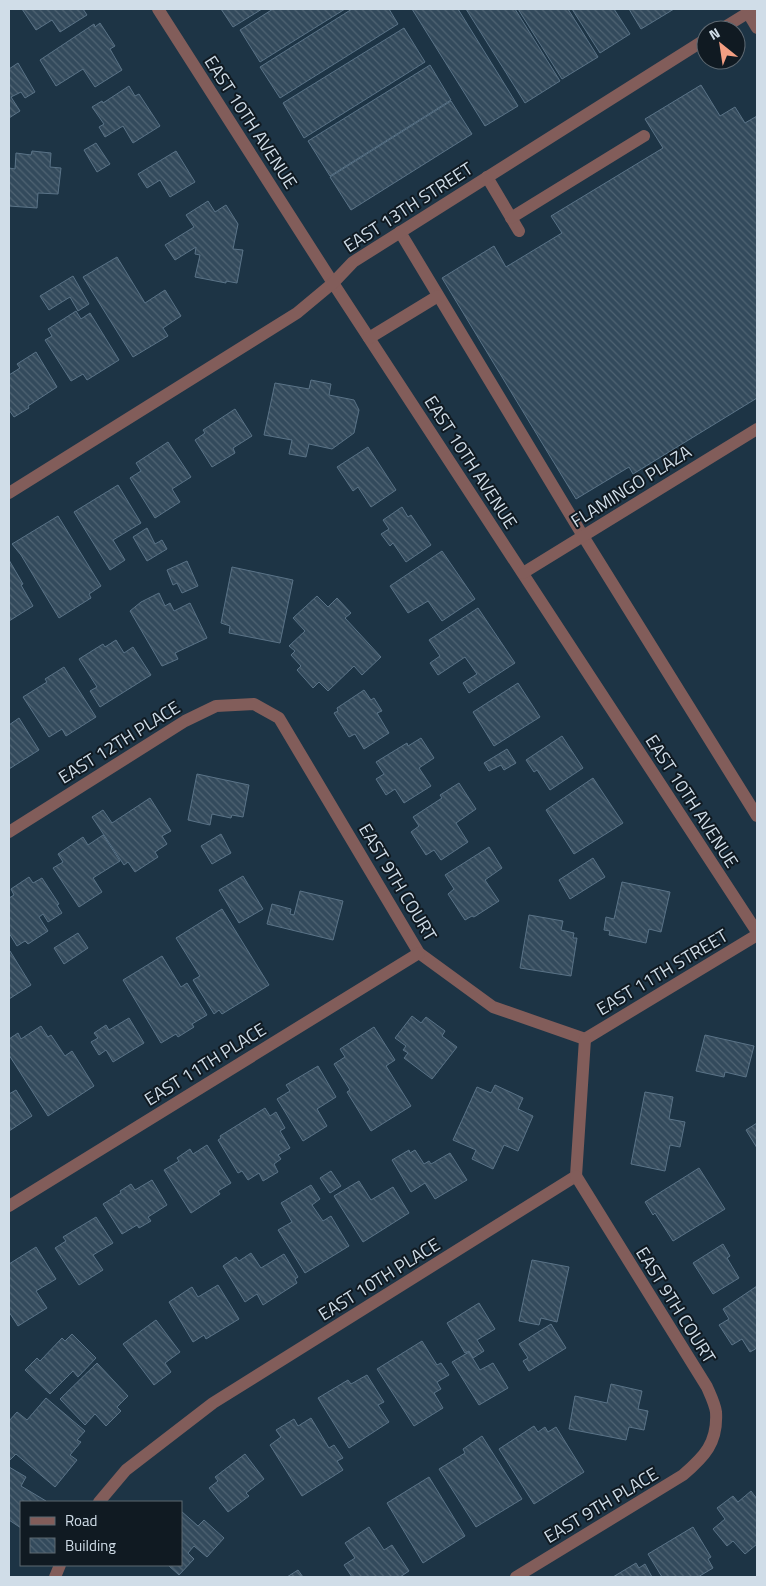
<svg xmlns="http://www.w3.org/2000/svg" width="766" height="1586" viewBox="0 0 766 1586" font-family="'Titillium Web',sans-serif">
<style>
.building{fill:url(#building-back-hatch);stroke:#5a7387}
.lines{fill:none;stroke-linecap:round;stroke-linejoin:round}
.minor{stroke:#825d5a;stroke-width:12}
.labels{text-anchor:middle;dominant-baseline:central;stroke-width:4;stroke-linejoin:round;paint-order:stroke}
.street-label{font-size:18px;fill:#d0dde8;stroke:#101a22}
</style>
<defs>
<pattern id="building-back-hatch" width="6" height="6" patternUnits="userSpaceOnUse" patternTransform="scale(1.25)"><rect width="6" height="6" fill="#334a5c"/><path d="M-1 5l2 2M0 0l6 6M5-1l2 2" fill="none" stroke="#506473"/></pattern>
</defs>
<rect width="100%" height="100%" fill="#1d3445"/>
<!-- building -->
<g class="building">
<path d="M 22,9 L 83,9 L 87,15 L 60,32 L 52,20 L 36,30 Z"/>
<path d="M 221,9 L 262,9 L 233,27 Z"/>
<path d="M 273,9 L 345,9 L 260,62 L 240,30 Z"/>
<path d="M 352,9 L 389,9 L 398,24 L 280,98 L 260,67 Z"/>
<path d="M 412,9 L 458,9 L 518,106 L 485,126 Z"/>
<path d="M 466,9 L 515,9 L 560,81 L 525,103 Z"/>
<path d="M 518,9 L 568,9 L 598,57 L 562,79 Z"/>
<path d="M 572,9 L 614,9 L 630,34 L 600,53 Z"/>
<path d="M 629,9 L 674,9 L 641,29 Z"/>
<path d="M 100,23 L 115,46 L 110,49 L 122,70 L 95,87 L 83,69 L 56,86 L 40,60 L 94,24 L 95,27 Z"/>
<path d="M 404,28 L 425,62 L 304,138 L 283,103 Z"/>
<path d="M 18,63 L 35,92 L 25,98 L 21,92 L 11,97 L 20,111 L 9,118 L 9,69 Z"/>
<path d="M 430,65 L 451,100 L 330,176 L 308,141 Z"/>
<path d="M 701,85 L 720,116 L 735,107 L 745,123 L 757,116 L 757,398 L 633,474 L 629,467 L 576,499 L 442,278 L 494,246 L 506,267 L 562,233 L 551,216 L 663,148 L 645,119 Z"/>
<path d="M 129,86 L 135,96 L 139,94 L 160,126 L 133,143 L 123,126 L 105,137 L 99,127 L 104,124 L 92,107 L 102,101 L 103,103 Z"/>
<path d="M 451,101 L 472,134 L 351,210 L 330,177 Z"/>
<path d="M 96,143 L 110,164 L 97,172 L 84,150 Z"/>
<path d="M 32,151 L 51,153 L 50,167 L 61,168 L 58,194 L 38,193 L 37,208 L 9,206 L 9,168 L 15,169 L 16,153 L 31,155 Z"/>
<path d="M 176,151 L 195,182 L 170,197 L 160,180 L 147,188 L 138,174 Z"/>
<path d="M 208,201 L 215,212 L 226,205 L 238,224 L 233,249 L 243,250 L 237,283 L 226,281 L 226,283 L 195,277 L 200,255 L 195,254 L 196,247 L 175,260 L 165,245 L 194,227 L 186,215 Z"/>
<path d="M 117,257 L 145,303 L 165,290 L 181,316 L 163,328 L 168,336 L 133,357 L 83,277 Z"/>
<path d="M 73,276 L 89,304 L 78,311 L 70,297 L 49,310 L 40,296 Z"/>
<path d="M 76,311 L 81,319 L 90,313 L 119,360 L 87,380 L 83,374 L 71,381 L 45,340 L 52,336 L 48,329 Z"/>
<path d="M 36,352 L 57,387 L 28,406 L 29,408 L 14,417 L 9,410 L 9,375 L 20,368 L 17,364 Z"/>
<path d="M 311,380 L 331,384 L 329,395 L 354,400 L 359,410 L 354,433 L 332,449 L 309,444 L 306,457 L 289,454 L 292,440 L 264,435 L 275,383 L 309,389 Z"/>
<path d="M 235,409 L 252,436 L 233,448 L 235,453 L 212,467 L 195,440 L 205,433 L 203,430 Z"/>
<path d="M 168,442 L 191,477 L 172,489 L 180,502 L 155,518 L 130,478 L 141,471 L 136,463 Z"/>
<path d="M 368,447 L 396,490 L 371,507 L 358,487 L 353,491 L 337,467 Z"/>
<path d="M 118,485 L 141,523 L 113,540 L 125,560 L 110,570 L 74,512 Z"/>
<path d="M 402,507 L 408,517 L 411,515 L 431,545 L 406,562 L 393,543 L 390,546 L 381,534 L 389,529 L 383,520 Z"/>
<path d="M 58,516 L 101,586 L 89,594 L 91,598 L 59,618 L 21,555 L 12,544 Z"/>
<path d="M 147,528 L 155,544 L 162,540 L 167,549 L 147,561 L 133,537 Z"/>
<path d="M 442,551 L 475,599 L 442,621 L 428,601 L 408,613 L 390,586 Z"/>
<path d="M 9,560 L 23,584 L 21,585 L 33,606 L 9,621 Z"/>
<path d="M 187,561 L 198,586 L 182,593 L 177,583 L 173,585 L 167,570 Z"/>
<path d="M 232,567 L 293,580 L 280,643 L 229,633 L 230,626 L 221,623 Z"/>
<path d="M 159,593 L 165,606 L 170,603 L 174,611 L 190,603 L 207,638 L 175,653 L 178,659 L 162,666 L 130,611 L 141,602 Z"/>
<path d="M 317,596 L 328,607 L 337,598 L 351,613 L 345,618 L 381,657 L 362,675 L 354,666 L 328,691 L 319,682 L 313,688 L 297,670 L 301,666 L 291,655 L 295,651 L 289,646 L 305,631 L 293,618 Z"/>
<path d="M 478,608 L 515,663 L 469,693 L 463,683 L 477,674 L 465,657 L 438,675 L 430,663 L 440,656 L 429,640 Z"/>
<path d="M 116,640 L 124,653 L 133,647 L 151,675 L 100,707 L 90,691 L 97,687 L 79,659 L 103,644 L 105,647 Z"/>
<path d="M 64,667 L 96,717 L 66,736 L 62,729 L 49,737 L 23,697 L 47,682 L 45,679 Z"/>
<path d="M 518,683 L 540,717 L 494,746 L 473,712 Z"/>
<path d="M 364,690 L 371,700 L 374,698 L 382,711 L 377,713 L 389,733 L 364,749 L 355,734 L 349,737 L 334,713 L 338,711 L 337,708 Z"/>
<path d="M 19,718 L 39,750 L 9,769 L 9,725 Z"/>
<path d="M 562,736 L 583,768 L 550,790 L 537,770 L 534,772 L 526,760 Z"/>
<path d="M 421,738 L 434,758 L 419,768 L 431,786 L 404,803 L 395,789 L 386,795 L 376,779 L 384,774 L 376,762 L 407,743 L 408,746 Z"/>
<path d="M 507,749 L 516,763 L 504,770 L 501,765 L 489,771 L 484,763 Z"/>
<path d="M 197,774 L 249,785 L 243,817 L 232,815 L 231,818 L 212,814 L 210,825 L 188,820 Z"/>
<path d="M 593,778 L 623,823 L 574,854 L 546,810 Z"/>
<path d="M 459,783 L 476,809 L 456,823 L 468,842 L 441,860 L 434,850 L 426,855 L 411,832 L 419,826 L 413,817 L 442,798 L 440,795 Z"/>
<path d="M 150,798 L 171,831 L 162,836 L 167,844 L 155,852 L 158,857 L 135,872 L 128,862 L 124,865 L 92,817 L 103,810 L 112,823 Z"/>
<path d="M 221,834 L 231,853 L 212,864 L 201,846 Z"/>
<path d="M 103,835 L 120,861 L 93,878 L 102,892 L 79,907 L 53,868 L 63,862 L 58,854 L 83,837 L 88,845 Z"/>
<path d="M 489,847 L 502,868 L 485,880 L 499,901 L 474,917 L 472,916 L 465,920 L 448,894 L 454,889 L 445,875 Z"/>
<path d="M 593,858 L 605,877 L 570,899 L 559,880 Z"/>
<path d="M 243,876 L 263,909 L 239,923 L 219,890 Z"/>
<path d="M 29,877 L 33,883 L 42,878 L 59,904 L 57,905 L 62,913 L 48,922 L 43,914 L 39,917 L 48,931 L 28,944 L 25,941 L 17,946 L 9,933 L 9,898 L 14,895 L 11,889 Z"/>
<path d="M 622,882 L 670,892 L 661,932 L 649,929 L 646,943 L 609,935 L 610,931 L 604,930 L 606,917 L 614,919 Z"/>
<path d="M 300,891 L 343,901 L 333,940 L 267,924 L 272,904 L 291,909 L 290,914 L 294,915 Z"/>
<path d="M 222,909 L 269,985 L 222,1014 L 219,1010 L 214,1014 L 193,980 L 200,976 L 176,938 Z"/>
<path d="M 529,915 L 563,921 L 561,930 L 574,933 L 573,938 L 577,938 L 571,976 L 520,968 Z"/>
<path d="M 78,933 L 88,948 L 64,964 L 54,948 Z"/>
<path d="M 10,951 L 31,985 L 9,999 L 9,952 Z"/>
<path d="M 162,956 L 181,987 L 187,983 L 207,1015 L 192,1024 L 194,1027 L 178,1037 L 176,1034 L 161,1043 L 123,980 Z"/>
<path d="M 412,1016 L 421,1023 L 426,1017 L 445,1031 L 442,1036 L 457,1047 L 432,1079 L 404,1058 L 408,1053 L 403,1050 L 406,1046 L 395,1038 Z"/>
<path d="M 129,1018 L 144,1043 L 113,1062 L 106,1050 L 99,1055 L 91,1042 L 98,1038 L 94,1033 L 106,1025 L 109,1030 Z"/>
<path d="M 41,1026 L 48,1037 L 51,1035 L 65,1056 L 72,1051 L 94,1086 L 48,1116 L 9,1055 L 9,1039 L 18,1033 L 21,1039 Z"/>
<path d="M 374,1027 L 395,1060 L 386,1066 L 411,1106 L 371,1131 L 347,1092 L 350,1090 L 334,1064 L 345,1057 L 340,1049 Z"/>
<path d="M 705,1035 L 754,1046 L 746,1077 L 725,1072 L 724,1077 L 696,1071 Z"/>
<path d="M 318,1066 L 336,1097 L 317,1109 L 327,1126 L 303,1141 L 277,1099 L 290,1091 L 286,1085 Z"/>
<path d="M 495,1085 L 523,1098 L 518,1109 L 533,1116 L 518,1151 L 504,1145 L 493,1169 L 472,1159 L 476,1150 L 453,1140 L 477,1087 L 491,1093 Z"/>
<path d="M 16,1090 L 32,1116 L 9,1131 L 9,1094 Z"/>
<path d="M 645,1092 L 673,1097 L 669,1119 L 685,1122 L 680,1147 L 670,1145 L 665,1171 L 631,1164 Z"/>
<path d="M 265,1108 L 270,1116 L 276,1112 L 285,1128 L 280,1131 L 290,1148 L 278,1155 L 281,1159 L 274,1164 L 278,1172 L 263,1181 L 259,1173 L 248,1180 L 242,1171 L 238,1173 L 218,1140 L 221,1138 L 220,1136 Z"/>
<path d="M 757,1123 L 757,1148 L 746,1130 Z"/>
<path d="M 207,1145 L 231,1183 L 218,1191 L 220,1194 L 191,1213 L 164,1170 L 179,1161 L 177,1158 L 190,1149 L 193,1154 Z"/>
<path d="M 409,1150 L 410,1153 L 415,1150 L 424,1164 L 429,1161 L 431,1164 L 450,1153 L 467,1180 L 435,1199 L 425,1183 L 411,1192 L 392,1160 Z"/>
<path d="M 699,1168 L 725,1209 L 673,1241 L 655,1213 L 653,1215 L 645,1202 Z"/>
<path d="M 331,1171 L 341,1186 L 330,1193 L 320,1178 Z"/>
<path d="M 152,1180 L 167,1205 L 148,1217 L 151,1221 L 139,1228 L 137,1225 L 122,1234 L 103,1204 L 121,1193 L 120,1191 L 131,1184 L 135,1190 Z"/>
<path d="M 359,1181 L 371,1200 L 393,1187 L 409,1213 L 363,1242 L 334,1196 Z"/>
<path d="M 311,1185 L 320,1199 L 312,1205 L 323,1221 L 331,1216 L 349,1246 L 305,1273 L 278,1230 L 292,1222 L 281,1203 Z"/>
<path d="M 96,1217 L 113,1243 L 93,1255 L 103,1270 L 79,1285 L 55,1248 L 66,1241 L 63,1237 Z"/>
<path d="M 723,1244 L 730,1256 L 727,1258 L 739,1278 L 713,1294 L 693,1263 Z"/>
<path d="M 36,1247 L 56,1279 L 36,1291 L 47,1308 L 18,1326 L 9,1312 L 9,1264 Z"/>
<path d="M 251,1253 L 261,1268 L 284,1254 L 298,1277 L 295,1279 L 297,1283 L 263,1305 L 257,1294 L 245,1302 L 223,1266 L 236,1257 L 239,1261 Z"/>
<path d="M 532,1260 L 569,1267 L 557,1322 L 541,1318 L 539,1325 L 519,1321 Z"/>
<path d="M 218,1285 L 239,1319 L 206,1339 L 204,1335 L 193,1342 L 169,1302 L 192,1287 L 198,1297 Z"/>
<path d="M 757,1286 L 757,1348 L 750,1352 L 742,1339 L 732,1345 L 719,1325 L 729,1319 L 723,1309 Z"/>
<path d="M 479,1303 L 495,1329 L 477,1340 L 484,1351 L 473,1358 L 469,1351 L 465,1353 L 447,1323 Z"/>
<path d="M 156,1320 L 180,1352 L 165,1363 L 171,1372 L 154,1385 L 123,1344 Z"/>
<path d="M 551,1324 L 566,1348 L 529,1371 L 523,1361 L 528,1358 L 519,1344 Z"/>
<path d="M 72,1334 L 96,1358 L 78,1377 L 73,1371 L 50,1394 L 25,1370 L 37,1358 L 40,1361 L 62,1338 L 65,1341 Z"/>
<path d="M 422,1341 L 437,1365 L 441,1363 L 449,1375 L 437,1382 L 441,1389 L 434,1393 L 443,1408 L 414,1426 L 377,1369 Z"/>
<path d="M 469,1352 L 480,1370 L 493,1363 L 508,1388 L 479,1405 L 452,1362 Z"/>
<path d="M 97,1363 L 128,1396 L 117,1407 L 121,1411 L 106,1426 L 95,1414 L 85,1425 L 60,1399 Z"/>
<path d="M 367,1375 L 384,1402 L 378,1405 L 389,1422 L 349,1448 L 318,1398 L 348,1380 L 351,1384 Z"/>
<path d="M 611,1384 L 642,1391 L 638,1409 L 648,1411 L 644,1430 L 629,1427 L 626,1440 L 569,1429 L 575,1396 L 607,1403 Z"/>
<path d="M 46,1398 L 85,1431 L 77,1440 L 81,1442 L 70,1455 L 77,1460 L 55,1487 L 16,1454 L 9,1461 L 9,1421 L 17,1412 L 27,1420 Z"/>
<path d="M 311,1418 L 329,1448 L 334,1445 L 343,1458 L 337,1461 L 343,1470 L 302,1496 L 270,1445 L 281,1437 L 276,1430 L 294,1419 L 298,1426 Z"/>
<path d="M 534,1426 L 538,1432 L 545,1427 L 548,1432 L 556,1427 L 584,1472 L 534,1504 L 499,1449 Z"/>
<path d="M 482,1436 L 522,1499 L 476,1527 L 439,1469 L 465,1453 L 463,1449 Z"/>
<path d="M 245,1454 L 264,1479 L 246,1493 L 249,1496 L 228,1512 L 209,1488 L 218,1481 L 215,1477 Z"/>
<path d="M 9,1467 L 26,1477 L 21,1486 L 46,1501 L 45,1502 L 21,1502 L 21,1528 L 9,1520 Z"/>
<path d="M 429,1477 L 465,1536 L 423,1563 L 387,1503 Z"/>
<path d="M 751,1491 L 757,1499 L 757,1544 L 745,1554 L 733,1541 L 727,1546 L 713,1529 L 725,1519 L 717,1508 L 733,1496 L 738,1502 Z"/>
<path d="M 181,1511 L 198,1526 L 204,1520 L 224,1538 L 207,1557 L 194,1546 L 188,1553 L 194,1559 L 179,1575 L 168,1565 L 181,1565 Z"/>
<path d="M 369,1527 L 384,1550 L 392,1545 L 409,1571 L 400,1577 L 352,1577 L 344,1565 L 355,1558 L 345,1543 Z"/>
<path d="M 693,1527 L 711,1557 L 708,1559 L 713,1568 L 698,1577 L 662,1577 L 648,1554 Z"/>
<path d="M 636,1563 L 639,1568 L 645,1564 L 652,1577 L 613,1577 Z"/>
<path d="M 298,1570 L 303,1577 L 287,1577 Z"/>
</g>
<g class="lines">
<!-- minor -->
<g class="minor">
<path d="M 158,9 L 333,283 L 757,932"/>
<path d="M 748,13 L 757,28"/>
<path d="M 720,30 L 754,9"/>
<path d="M 487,177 L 519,231"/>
<path d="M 511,218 L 644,136"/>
<path d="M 400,232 L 583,536 L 757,816"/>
<path d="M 369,338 L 438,296"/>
<path d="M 9,493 L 297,313 L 333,283 L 353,262 L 706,39"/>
<path d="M 523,573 L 757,429"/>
<path d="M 9,832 L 185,721 L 216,706 L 254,704 L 279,718 L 419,953 L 493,1007 L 585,1039"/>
<path d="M 585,1039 L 757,935"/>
<path d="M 9,1206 L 419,953"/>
<path d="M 99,1502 L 126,1470 L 213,1403 L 576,1176 L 585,1039"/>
<path d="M 55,1577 L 60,1565"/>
<path d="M 516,1577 L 683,1475 C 704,1457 718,1443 716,1412 C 715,1404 710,1394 707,1387 L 576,1176"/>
</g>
</g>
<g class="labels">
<!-- street labels -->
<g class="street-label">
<text transform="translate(251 122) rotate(57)">EAST 10TH AVENUE</text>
<text transform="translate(408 207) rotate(-33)">EAST 13TH STREET</text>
<text transform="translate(471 462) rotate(57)">EAST 10TH AVENUE</text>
<text transform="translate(631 486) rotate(-32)">FLAMINGO PLAZA</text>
<text transform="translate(119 742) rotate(-32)">EAST 12TH PLACE</text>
<text transform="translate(692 801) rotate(57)">EAST 10TH AVENUE</text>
<text transform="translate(398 882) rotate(59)">EAST 9TH COURT</text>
<text transform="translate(662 972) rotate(-31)">EAST 11TH STREET</text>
<text transform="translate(205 1064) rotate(-32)">EAST 11TH PLACE</text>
<text transform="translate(379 1279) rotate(-32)">EAST 10TH PLACE</text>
<text transform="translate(676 1305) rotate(58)">EAST 9TH COURT</text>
<text transform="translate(601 1505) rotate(-31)">EAST 9TH PLACE</text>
</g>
</g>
<!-- border -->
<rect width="766" height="1586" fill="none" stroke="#d0dde8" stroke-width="20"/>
<!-- legend -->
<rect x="20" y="1501" width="162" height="65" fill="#101a22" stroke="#5d6871"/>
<rect x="30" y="1517" width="25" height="8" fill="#825d5a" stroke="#5d6871"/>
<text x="65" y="1526" font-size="15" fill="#d0dde8">Road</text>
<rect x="30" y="1538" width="25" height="15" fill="url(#building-back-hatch)" stroke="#5d6871"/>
<text x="65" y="1551" font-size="15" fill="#d0dde8">Building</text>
<!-- north arrow -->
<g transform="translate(721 45) rotate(330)"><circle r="24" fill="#101a22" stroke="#5d6871"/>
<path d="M0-4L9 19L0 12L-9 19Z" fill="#f39f83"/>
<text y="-8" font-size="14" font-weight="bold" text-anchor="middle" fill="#d0dde8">N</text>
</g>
</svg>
